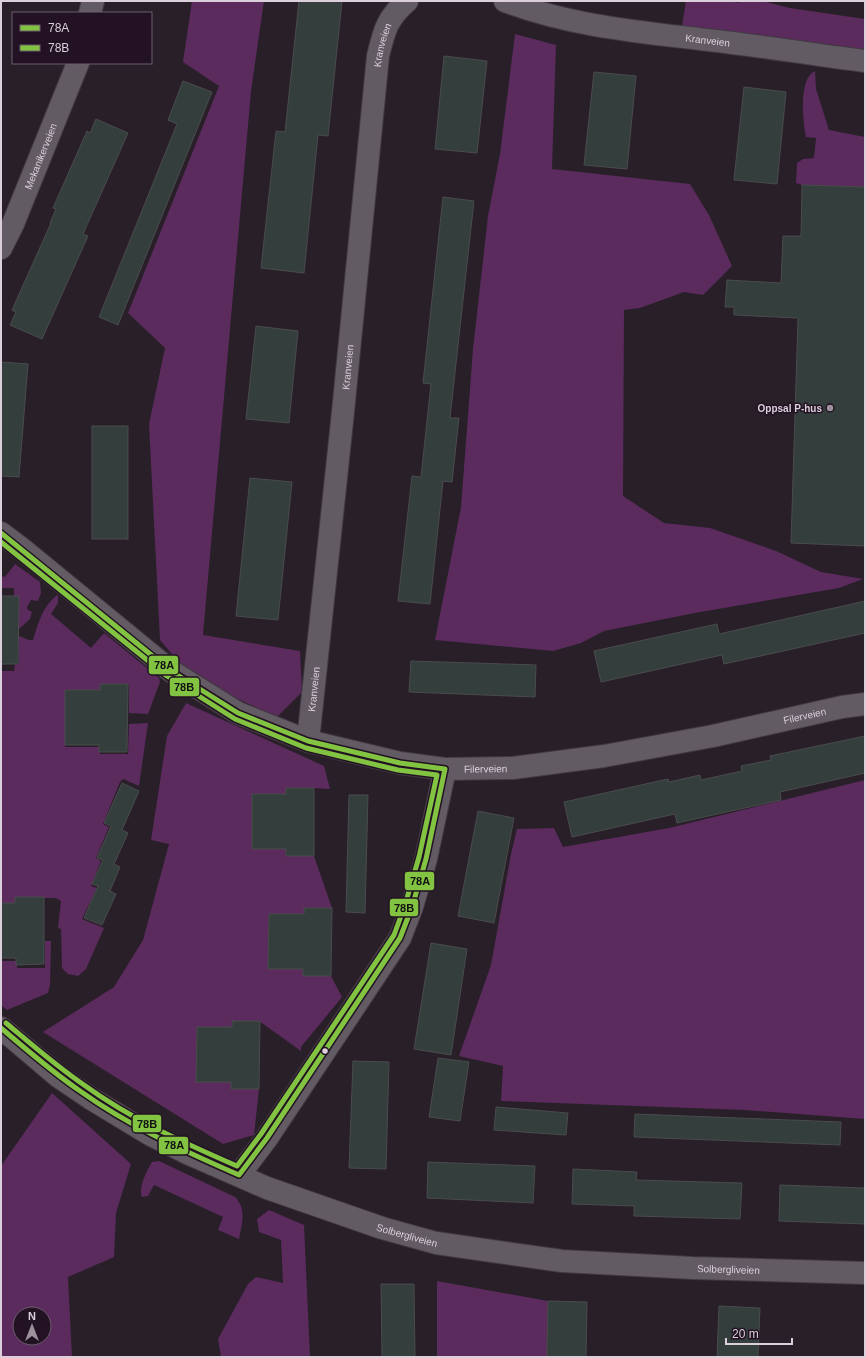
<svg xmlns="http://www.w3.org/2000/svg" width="866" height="1358" viewBox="0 0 866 1358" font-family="Arial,sans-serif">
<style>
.green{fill:#5a2b5c;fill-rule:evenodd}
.building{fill:#343f3d;stroke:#4a4b4c}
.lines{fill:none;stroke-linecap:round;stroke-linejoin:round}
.minor-casing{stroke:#413941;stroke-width:24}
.minor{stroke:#635b63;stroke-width:22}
.bus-1-casing{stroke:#221223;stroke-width:8}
.bus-2-casing{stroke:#221223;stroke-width:8}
.bus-1{stroke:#82c341;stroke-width:5}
.bus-2{stroke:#82c341;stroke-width:5}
.poi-dot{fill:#9c919d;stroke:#221223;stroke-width:1.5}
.bus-dot{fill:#dbcfdb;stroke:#221223;stroke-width:1.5}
.labels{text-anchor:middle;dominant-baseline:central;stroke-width:3;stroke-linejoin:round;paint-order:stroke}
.street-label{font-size:10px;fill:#dbcfdb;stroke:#221223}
.poi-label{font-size:10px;font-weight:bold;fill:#dbcfdb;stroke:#221223;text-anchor:end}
.line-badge{stroke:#221223;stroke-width:1.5}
.pale-badge-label{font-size:11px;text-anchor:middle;font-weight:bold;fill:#111}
</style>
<rect width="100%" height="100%" fill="#281f29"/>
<!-- green -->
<g class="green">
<path d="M 192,1 L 264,1 L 251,91 L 203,635 L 300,651 L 302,692 L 277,717 L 192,678 L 160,640 L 149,424 L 165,348 L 128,313 L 219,86 L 183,62 Z"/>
<path d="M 686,1 L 731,1 L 739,3 L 739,1 L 762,1 L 790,8 L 865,19 L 865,51 L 682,26 Z"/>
<path d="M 515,34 L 556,45 L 552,169 L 690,184 L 709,215 L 732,266 L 703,295 L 684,292 L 640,308 L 624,310 L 623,496 L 664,523 L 710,528 L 776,551 L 821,572 L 863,579 L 839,588 L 695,613 L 604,631 L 581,643 L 553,651 L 435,640 L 461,507 L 473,349 L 488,216 L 500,154 Z"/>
<path d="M 815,71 L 816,89 L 829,130 L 865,137 L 865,187 L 802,185 L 796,183 L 797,163 L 803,159 L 814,158 L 816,138 L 806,137 C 803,122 798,78 815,71 Z"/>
<path d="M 15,564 L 40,582 L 41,593 L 38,601 L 31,600 L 27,607 L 28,610 L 32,612 L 30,619 L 19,629 L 19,596 L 14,596 L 14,588 L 1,588 L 1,576 L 5,577 Z"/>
<path d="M 57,595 L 58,596 L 58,603 L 51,614 L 91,648 L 104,633 L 159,678 L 160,682 L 148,714 L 129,713 L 129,685 L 100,685 L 100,691 L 65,691 L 65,747 L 100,747 L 100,754 L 128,754 L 129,724 L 148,723 L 139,786 L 123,779 L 120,782 L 103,824 L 109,827 L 96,858 L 101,861 L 91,886 L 97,888 L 82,919 L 104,928 L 86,969 L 78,976 L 68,974 L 62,968 L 61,929 L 58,928 L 61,901 L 56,898 L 16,898 L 16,904 L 1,904 L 1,671 L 14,671 L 15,664 L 19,664 L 19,636 L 29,640 L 33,640 C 38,623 43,606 57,595 Z"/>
<path d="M 186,703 L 324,766 L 330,789 L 314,788 L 286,788 L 286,794 L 252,794 L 252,849 L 286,849 L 287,856 L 314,856 L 332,908 L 304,908 L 304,914 L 269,914 L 268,968 L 303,969 L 303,976 L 331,976 L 342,997 L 301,1047 L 301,1051 L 259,1021 L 232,1021 L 232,1027 L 197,1027 L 196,1082 L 231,1082 L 231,1089 L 259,1089 L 254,1135 L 223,1144 L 43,1032 L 114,987 L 143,940 L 169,844 L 151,840 L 167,736 Z"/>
<path d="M 865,780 L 865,1119 L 745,1110 L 501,1101 L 503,1066 L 459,1056 L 491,965 L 511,854 L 517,829 L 554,828 L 563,847 L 669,828 Z"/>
<path d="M 45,941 L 51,941 L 50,985 L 48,993 L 7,1010 L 1,1005 L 1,961 L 17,961 L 17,968 L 45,968 Z"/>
<path d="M 52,1093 L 131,1164 L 116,1213 L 114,1257 L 68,1277 L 72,1357 L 1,1357 L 1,1166 ZM 20,1314 L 44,1314 L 44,1338 L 20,1338 Z"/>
<path d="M 159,1161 L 235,1197 C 247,1209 242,1224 239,1239 L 218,1230 L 223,1217 L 154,1185 L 148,1196 L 142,1197 C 138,1188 147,1170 152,1162 Z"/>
<path d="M 269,1210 L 304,1225 L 310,1357 L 221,1357 L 218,1339 L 248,1284 L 256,1277 L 283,1283 L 281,1240 L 259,1232 L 257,1219 Z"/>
<path d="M 437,1281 L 548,1301 L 547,1357 L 437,1357 Z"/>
</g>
<!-- building -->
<g class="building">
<path d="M 299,1 L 342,1 L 328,136 L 318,135 L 304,273 L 261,268 L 276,131 L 285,132 Z"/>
<path d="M 444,56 L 487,61 L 477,153 L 435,149 Z"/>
<path d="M 594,72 L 636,76 L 627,169 L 584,165 Z"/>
<path d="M 183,81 L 212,92 L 118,325 L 99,317 L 177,124 L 168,120 Z"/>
<path d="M 744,87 L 786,92 L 777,184 L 734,180 Z"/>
<path d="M 96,119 L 128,133 L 83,234 L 88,236 L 42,339 L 10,325 L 16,312 L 12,310 L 51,223 L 50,223 L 56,209 L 53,208 L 87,131 L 90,133 Z"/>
<path d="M 802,185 L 865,187 L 865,546 L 791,543 L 798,318 L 734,315 L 734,307 L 725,307 L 727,280 L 781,283 L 783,236 L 801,236 Z"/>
<path d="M 443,197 L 474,201 L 450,418 L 459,418 L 452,482 L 443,481 L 430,604 L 398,601 L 412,476 L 421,477 L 431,384 L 423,383 Z"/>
<path d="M 256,326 L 298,331 L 289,423 L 246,419 Z"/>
<path d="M 1,362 L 28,364 L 19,477 L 1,476 Z"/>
<rect x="92" y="426" width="36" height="113"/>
<path d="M 250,478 L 292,482 L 278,620 L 236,616 Z"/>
<path d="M 1,596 L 19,596 L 18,664 L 1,664 Z"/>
<path d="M 865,601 L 865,633 L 724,664 L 722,655 L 601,682 L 594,651 L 717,624 L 719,634 Z"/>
<path d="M 411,661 L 536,665 L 535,697 L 409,692 Z"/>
<path d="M 100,684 L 128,684 L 127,752 L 99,752 L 99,745 L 65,745 L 65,690 L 100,690 Z"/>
<path d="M 865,736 L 865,773 L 780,792 L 781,800 L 677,823 L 675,814 L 572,837 L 564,802 L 668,779 L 669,782 L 700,775 L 701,780 L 742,771 L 741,766 L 771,760 L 770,756 Z"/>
<path d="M 122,783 L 139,791 L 122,830 L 128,833 L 114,864 L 120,867 L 110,891 L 108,890 L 116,894 L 102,925 L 84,918 L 98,886 L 92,884 L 103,860 L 97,858 L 111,826 L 104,823 Z"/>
<path d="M 286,788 L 314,788 L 314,856 L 286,856 L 286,849 L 252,849 L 252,794 L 286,794 Z"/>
<path d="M 349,795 L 368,795 L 365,913 L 346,912 Z"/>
<path d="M 478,811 L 514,818 L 494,923 L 458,916 Z"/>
<path d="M 15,897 L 44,897 L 44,964 L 16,965 L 16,958 L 1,958 L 1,903 L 15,903 Z"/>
<path d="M 304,908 L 332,908 L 331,976 L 303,976 L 303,969 L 268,969 L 269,914 L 304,914 Z"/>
<path d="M 431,943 L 467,949 L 451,1055 L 414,1049 Z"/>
<path d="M 232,1021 L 260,1021 L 259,1089 L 231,1089 L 231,1082 L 196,1082 L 197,1027 L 232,1027 Z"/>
<path d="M 438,1058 L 469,1062 L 460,1121 L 429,1117 Z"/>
<path d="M 353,1061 L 389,1062 L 386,1169 L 349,1168 Z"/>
<path d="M 496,1107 L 568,1113 L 566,1135 L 494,1130 Z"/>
<path d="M 635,1114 L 841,1122 L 840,1145 L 634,1137 Z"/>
<path d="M 428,1162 L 535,1166 L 533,1203 L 427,1198 Z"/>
<path d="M 573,1169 L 637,1172 L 636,1180 L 742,1183 L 740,1219 L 634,1216 L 634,1206 L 572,1204 Z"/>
<path d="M 780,1185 L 865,1188 L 865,1224 L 779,1221 Z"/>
<path d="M 381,1284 L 414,1284 L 415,1357 L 382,1357 Z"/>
<path d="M 548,1301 L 587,1302 L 586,1357 L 547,1357 Z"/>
<path d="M 719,1306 L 760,1308 L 758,1357 L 717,1357 Z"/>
</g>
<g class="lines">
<!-- minor casing -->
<g class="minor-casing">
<g id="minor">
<path id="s1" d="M 505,1 C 578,29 656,33 732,43 C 777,48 821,56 865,61"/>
<path d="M 90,13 L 93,1"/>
<path id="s2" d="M 1,248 L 13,224 L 78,63"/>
<path id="s3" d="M 1,533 L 21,548 L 171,671 L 238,713 L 308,741 L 400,763 L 445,769 L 513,768 L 604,756 L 713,736 L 842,707 L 865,704"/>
<path id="s4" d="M 308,741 L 343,412 L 378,56 C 384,31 387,18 407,1"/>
<path id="s5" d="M 1,1028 L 59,1077 L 90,1098 L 151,1135 L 187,1153 L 267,1188 L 382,1228 L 436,1243 L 562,1261 L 693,1268 L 865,1273"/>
<path d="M 239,1175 L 267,1138 L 400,938 L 412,907 L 426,859 L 445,769"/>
</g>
</g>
<!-- minor -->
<use href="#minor" class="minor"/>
<!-- bus-1 casing -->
<g class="bus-1-casing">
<path id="bus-1" d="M 1,533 L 171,671 L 238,713 L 308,741 L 400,763 L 445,769 L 426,859 L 412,907 L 400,938 L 267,1138 L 239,1175 C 184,1151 129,1126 80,1091 C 52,1072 27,1050 1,1028"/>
</g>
<!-- bus-2 casing -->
<g class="bus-2-casing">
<path id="bus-2" d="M 1,542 L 167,676 L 235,719 L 306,748 L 398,770 L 437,775 L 419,857 L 405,905 L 394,935 L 261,1134 L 237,1166 C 184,1143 131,1119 84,1085 C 56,1066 31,1044 6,1023"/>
</g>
<!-- bus-1 -->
<use href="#bus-1" class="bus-1"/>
<!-- bus-2 -->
<use href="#bus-2" class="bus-2"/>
</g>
<!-- markers -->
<circle class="poi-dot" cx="830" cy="408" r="4"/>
<circle class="bus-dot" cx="325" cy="1051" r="3.5"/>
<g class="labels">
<!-- street labels -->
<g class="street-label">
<text stroke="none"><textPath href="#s1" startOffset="207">Kranveien</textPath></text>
<text stroke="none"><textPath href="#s4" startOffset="700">Kranveien</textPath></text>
<text stroke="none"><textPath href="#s2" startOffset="100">Mekanikerveien</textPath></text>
<text stroke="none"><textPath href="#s4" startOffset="376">Kranveien</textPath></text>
<text stroke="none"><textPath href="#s4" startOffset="52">Kranveien</textPath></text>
<text stroke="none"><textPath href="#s3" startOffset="878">Filerveien</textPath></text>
<text stroke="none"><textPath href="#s3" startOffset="554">Filerveien</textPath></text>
<text stroke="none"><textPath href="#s5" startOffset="460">Solbergliveien</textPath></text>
<text stroke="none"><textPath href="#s5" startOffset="784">Solbergliveien</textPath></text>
</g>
<!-- poi labels -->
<g class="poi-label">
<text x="822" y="408">Oppsal P-hus</text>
</g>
</g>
<g class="line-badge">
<rect x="148" y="655" width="31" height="20" rx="4" fill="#82c341"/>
<rect x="169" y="677" width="31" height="20" rx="4" fill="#82c341"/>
<rect x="404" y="871" width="31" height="20" rx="4" fill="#82c341"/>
<rect x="389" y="898" width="30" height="19" rx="4" fill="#82c341"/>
<rect x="132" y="1114" width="30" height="19" rx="4" fill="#82c341"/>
<rect x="158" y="1136" width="31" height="19" rx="4" fill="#82c341"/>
</g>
<g class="pale-badge-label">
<text x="164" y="669">78A</text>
<text x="184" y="691">78B</text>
<text x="420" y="885">78A</text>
<text x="404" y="912">78B</text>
<text x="147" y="1128">78B</text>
<text x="174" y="1149">78A</text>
</g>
<!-- border -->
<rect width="866" height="1358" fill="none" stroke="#dbcfdb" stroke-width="4"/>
<!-- legend -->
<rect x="12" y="12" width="140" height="52" fill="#221223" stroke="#6c5e6d"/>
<rect x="20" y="25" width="20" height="6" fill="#82c341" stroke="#6c5e6d"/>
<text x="48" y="32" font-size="12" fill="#dbcfdb">78A</text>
<rect x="20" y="45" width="20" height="6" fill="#82c341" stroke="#6c5e6d"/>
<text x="48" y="52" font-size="12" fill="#dbcfdb">78B</text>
<!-- north arrow -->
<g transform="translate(32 1326)"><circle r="19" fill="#221223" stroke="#6c5e6d"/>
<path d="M0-3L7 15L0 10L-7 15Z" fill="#9c919d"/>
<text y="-6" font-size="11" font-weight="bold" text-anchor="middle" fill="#dbcfdb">N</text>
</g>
<!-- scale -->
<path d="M726 1338v6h66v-6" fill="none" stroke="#dbcfdb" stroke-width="2"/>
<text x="732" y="1338" font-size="12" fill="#dbcfdb" stroke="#221223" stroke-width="3" paint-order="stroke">20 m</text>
</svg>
